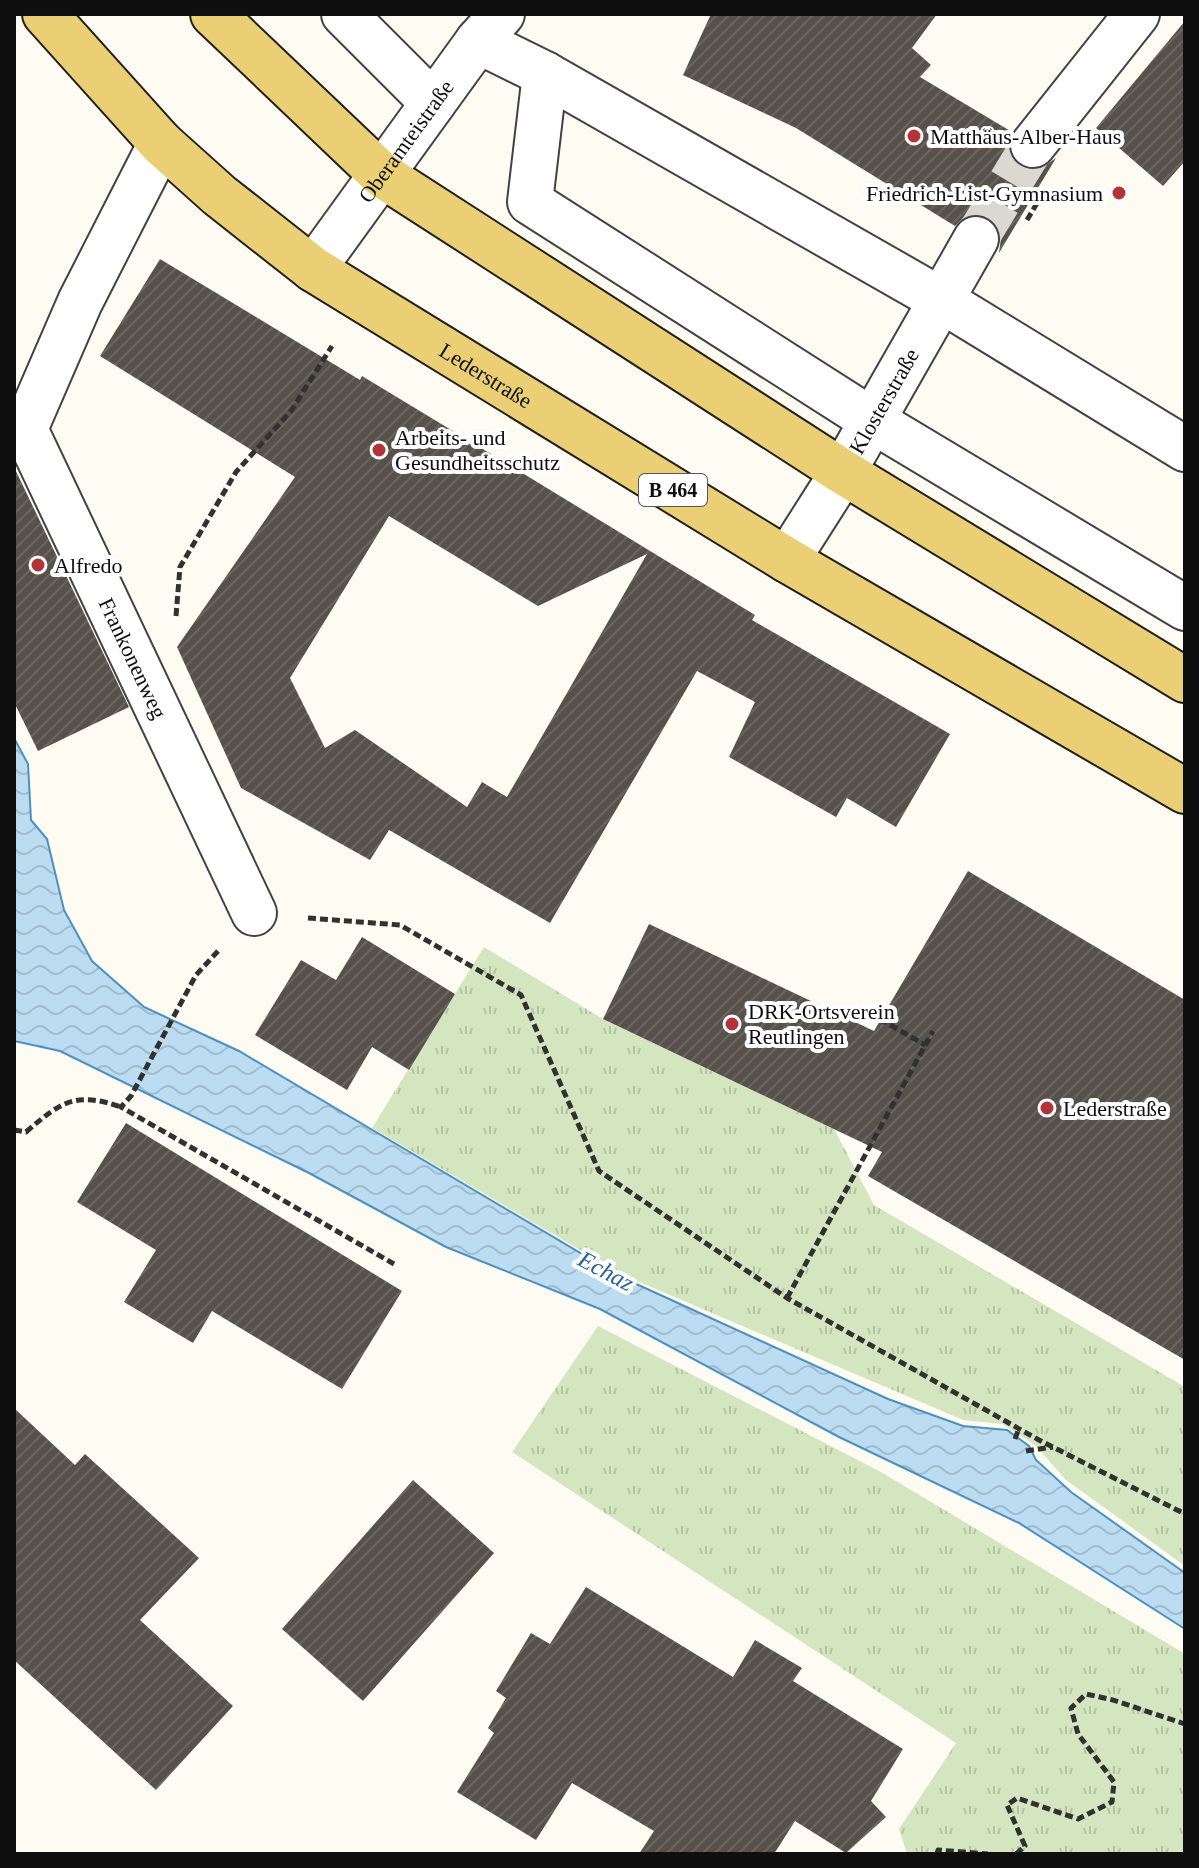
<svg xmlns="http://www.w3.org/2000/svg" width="1199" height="1868" viewBox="0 0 1199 1868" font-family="Georgia,serif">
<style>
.grass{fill:url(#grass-tufts)}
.water{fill:url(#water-waves);stroke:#4a90c1;stroke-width:2}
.building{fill:url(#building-hatch);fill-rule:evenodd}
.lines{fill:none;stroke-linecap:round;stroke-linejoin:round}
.minor-tunnel{stroke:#dad8d0;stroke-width:44;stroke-dasharray:44 22;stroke-linecap:butt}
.minor-casing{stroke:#424242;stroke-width:48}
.major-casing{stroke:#202020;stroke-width:48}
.path{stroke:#313131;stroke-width:5;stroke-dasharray:8 4;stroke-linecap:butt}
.minor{stroke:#fff;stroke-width:44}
.major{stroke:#ebcf75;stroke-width:44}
.poi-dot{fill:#b23439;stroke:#fff;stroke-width:3}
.labels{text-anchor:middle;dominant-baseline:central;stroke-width:8;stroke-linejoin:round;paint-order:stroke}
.shield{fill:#fff;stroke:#575757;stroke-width:2}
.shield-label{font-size:20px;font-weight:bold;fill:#0f0f0f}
.poi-label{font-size:22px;fill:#0f0f0f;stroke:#fff;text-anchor:start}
.street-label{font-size:22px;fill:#0f0f0f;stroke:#fff}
.water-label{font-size:24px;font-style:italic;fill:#246396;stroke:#fff}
</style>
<defs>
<pattern id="grass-tufts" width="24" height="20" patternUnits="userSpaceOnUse" patternTransform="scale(2)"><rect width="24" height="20" fill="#d3e6bf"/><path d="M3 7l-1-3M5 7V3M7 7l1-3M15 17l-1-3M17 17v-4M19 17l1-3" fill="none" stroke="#b4c4a3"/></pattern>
<pattern id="water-waves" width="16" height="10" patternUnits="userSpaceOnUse" patternTransform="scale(2)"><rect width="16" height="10" fill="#bcdcf1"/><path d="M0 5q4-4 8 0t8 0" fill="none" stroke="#a0bccd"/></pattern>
<pattern id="building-hatch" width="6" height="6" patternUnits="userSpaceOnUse" patternTransform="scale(2)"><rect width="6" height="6" fill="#57514c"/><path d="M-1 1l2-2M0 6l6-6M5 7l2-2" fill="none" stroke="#6a6561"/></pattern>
</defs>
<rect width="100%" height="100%" fill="#fefcf2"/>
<!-- grass -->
<g class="grass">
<path d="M 484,947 L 603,1019 L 834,1129 L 874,1205 L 1185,1387 L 1185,1566 L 1066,1480 L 1035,1445 L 1002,1424 L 963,1420 L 623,1275 L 372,1128 Z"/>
<path d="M 598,1326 L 881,1472 L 1185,1654 L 1185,1854 L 907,1854 L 899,1829 L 956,1743 L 512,1452 Z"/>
</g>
<!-- water -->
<path class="water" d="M 14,738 L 28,764 L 31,820 L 47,839 L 64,910 L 92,961 L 144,1007 L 239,1051 L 621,1277 L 888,1399 L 963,1426 L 1007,1430 L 1029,1446 L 1036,1460 L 1071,1492 L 1185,1573 L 1185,1629 L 1019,1523 L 839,1437 L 600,1309 L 446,1247 L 309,1173 L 60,1051 L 14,1041 Z"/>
<!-- building -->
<g class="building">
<path d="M 711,14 L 937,14 L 912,48 L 931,65 L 920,77 L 1012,132 L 1008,142 L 1010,153 L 1018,165 L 1029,170 L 1041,168 L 1056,158 L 999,253 L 1001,238 L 998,227 L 989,218 L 975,214 L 964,217 L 955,226 L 796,128 L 683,75 Z"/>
<path d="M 1185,21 L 1185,161 L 1163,186 L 1096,128 Z"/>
<path d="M 160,259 L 360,380 L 362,376 L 524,474 L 755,615 L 752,620 L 950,734 L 896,827 L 847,798 L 836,817 L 729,757 L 755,702 L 697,671 L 550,923 L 389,830 L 370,860 L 241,788 L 177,647 L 295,477 L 100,356 ZM 389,516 L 538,606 L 647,554 L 507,797 L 482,782 L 467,807 L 355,730 L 325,748 L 290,678 Z"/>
<path d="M 14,467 L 129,707 L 38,751 L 14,702 Z"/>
<path d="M 968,871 L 1185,1000 L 1185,1360 L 868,1176 L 882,1152 L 603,1019 L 649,924 L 874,1031 Z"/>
<path d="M 362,937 L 455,994 L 409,1070 L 372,1047 L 347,1090 L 255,1035 L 301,960 L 336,980 Z"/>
<path d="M 126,1123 L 402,1291 L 342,1389 L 212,1311 L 193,1343 L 124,1302 L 156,1250 L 77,1202 Z"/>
<path d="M 14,1408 L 75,1465 L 85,1454 L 199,1558 L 140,1620 L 233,1706 L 156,1790 L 14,1660 Z"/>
<path d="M 413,1480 L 494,1553 L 363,1701 L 282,1629 Z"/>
<path d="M 586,1587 L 733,1677 L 755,1640 L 802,1668 L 793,1681 L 903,1749 L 871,1801 L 886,1817 L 846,1853 L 795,1821 L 774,1854 L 639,1854 L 654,1831 L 572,1783 L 536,1840 L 457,1792 L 494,1733 L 488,1728 L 506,1698 L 496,1691 L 531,1633 L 550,1644 Z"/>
</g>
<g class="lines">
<!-- minor-tunnel -->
<path class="minor-tunnel" d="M 976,239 L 1033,145"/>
<!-- minor casing -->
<g class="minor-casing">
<g id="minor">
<path d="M 344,14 L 433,103"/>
<path d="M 478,41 L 545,74 L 941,300 L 1185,449"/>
<path d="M 545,74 L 530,202 L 873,421 L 1185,608"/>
<path id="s1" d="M 161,143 L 80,302 L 25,429 L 254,913"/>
<path d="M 1033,145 L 1137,14"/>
<path id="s2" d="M 313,269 L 478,41 L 502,14"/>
<path id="s3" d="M 787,560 L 843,472 L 976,239"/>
</g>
</g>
<!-- major casing -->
<g class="major-casing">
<g id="major">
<path id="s4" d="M 45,14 L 161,143 L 219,195 L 313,269 L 787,560 L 1185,791"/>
<path d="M 213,14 L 382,175 L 843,472 L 1185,680"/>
</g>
</g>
<!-- path -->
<g class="path">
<path d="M 1027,220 L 1040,198"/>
<path d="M 176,616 L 180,567 L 236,472 L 291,411 L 332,346"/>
<path d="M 308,918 L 400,925 L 521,995 L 599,1171 L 787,1298 L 1039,1440 L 1185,1514"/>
<path d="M 218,951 L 196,975 L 131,1096 L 121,1107 L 394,1264"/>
<path d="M 859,1007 L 925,1045"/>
<path d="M 14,1130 L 26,1132 C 61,1102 75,1091 121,1107"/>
<path d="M 787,1298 L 933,1031"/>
<path d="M 1015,1439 L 1019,1428"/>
<path d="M 1026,1451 L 1053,1447"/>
<path d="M 937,1854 L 938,1850 L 988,1854"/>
<path d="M 1016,1854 L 1025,1846 L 1007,1805 L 1017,1798 L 1078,1819 L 1112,1802 L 1114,1782 L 1078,1734 L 1071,1708 L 1086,1694 L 1113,1700 L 1185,1724"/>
</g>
<!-- minor -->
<use href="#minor" class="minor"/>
<!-- major -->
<use href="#major" class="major"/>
</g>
<!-- markers -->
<g class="poi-dot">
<circle cx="914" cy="136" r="8"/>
<circle cx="1119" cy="193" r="8"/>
<circle cx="379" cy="450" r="8"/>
<circle cx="38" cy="565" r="8"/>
<circle cx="732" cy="1024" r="8"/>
<circle cx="1047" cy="1108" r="8"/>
</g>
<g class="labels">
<!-- shield labels -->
<rect class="shield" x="639" y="474" width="68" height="32" rx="6"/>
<g class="shield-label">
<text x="673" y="490">B 464</text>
</g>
<!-- poi labels -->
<g class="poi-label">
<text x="930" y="136">Matthäus-Alber-Haus</text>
<text x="1103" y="193" text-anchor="end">Friedrich-List-Gymnasium</text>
<text x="395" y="437">Arbeits- und<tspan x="395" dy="25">Gesundheitsschutz</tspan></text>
<text x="54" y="565">Alfredo</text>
<text x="748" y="1011">DRK-Ortsverein<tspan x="748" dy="25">Reutlingen</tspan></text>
<text x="1063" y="1108">Lederstraße</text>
</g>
<!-- street labels -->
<g class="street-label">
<text stroke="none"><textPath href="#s2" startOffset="158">Oberamteistraße</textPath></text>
<text stroke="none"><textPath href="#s4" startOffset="574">Lederstraße</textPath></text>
<text stroke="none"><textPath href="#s3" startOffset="186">Klosterstraße</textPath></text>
<text stroke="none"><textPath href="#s1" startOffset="570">Frankonenweg</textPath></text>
</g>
<!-- water labels -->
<g class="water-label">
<text transform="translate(606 1271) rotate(28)">Echaz</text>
</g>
</g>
<!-- border -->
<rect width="1199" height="1868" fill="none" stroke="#0f0f0f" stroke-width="32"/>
</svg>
